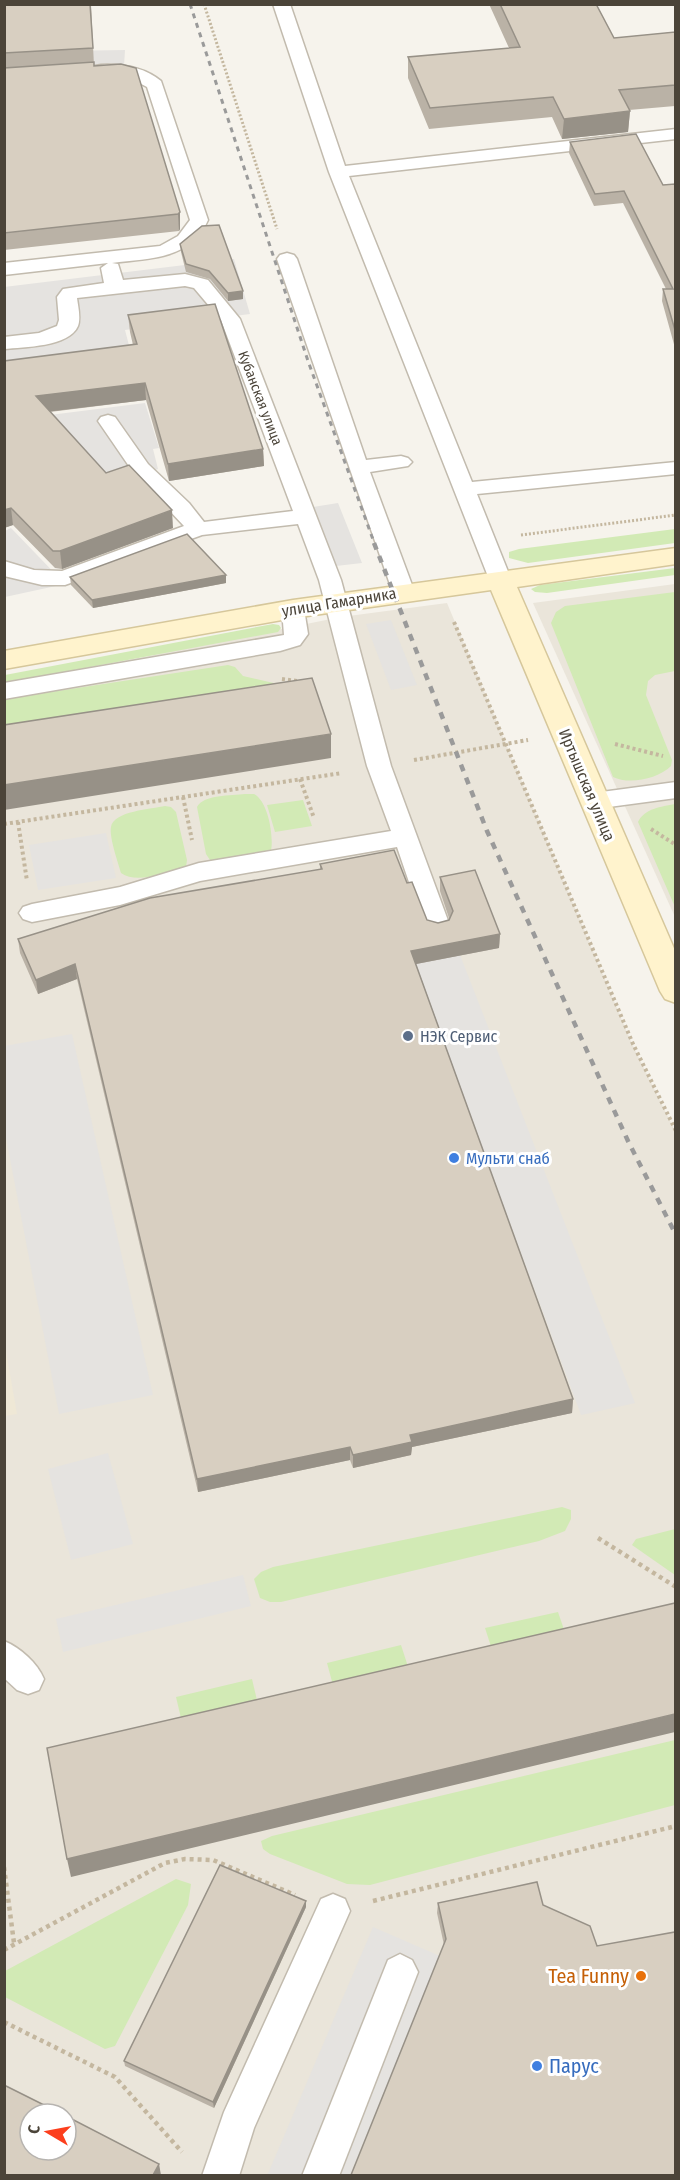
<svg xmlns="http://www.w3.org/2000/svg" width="680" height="2180" viewBox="0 0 680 2180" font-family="'Fira Sans Condensed',sans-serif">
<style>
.residential{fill:#eae5da;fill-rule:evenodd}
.education{fill:#efe8d6}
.green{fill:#d2eab5}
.parking{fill:#e5e3e0}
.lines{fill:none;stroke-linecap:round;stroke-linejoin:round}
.service-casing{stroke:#c2bbae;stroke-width:3}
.secondary-casing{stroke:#d6c79b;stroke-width:3}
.path-far2{stroke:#c4b79f;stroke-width:3;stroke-dasharray:2 2;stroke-linecap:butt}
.path-far1{stroke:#c4b79f;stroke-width:4;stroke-dasharray:3 3;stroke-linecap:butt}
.path{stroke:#c4b79f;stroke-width:4.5;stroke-dasharray:4 4;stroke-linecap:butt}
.service{fill:#fff;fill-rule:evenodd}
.secondary{fill:#fff3cd;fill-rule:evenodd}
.rail-far1{stroke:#9a9a9a;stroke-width:3;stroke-dasharray:5 5;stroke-linecap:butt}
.rail{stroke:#9a9a9a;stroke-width:4.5;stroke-dasharray:7 7;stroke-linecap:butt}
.wall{fill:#bab2a6}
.shaded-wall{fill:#979187}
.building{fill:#d8cfc1;stroke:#979187;stroke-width:1.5}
.service-dot{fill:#5c6f8a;stroke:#fff;stroke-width:2}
.shop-dot{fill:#3f7fe0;stroke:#fff;stroke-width:2}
.food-dot{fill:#e8710a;stroke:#fff;stroke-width:2}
.labels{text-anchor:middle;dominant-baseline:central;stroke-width:6;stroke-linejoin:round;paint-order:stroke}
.far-street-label{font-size:14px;fill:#4b4439;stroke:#fff}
.street-label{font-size:16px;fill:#4b4439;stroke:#fff}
.service-label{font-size:16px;fill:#4e5e75;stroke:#fff;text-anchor:start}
.shop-label{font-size:16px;fill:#366cbe;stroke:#fff;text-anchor:start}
.near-food-label{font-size:20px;fill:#c56008;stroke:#fff;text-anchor:end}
.near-shop-label{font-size:20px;fill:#366cbe;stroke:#fff;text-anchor:start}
</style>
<rect width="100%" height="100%" fill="#f6f3ec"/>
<!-- residential -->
<g class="residential">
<path d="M 675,584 L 675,917 L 533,603 Z"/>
<path d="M 447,603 L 632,1044 L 675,1131 L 675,2175 L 5,2176 L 5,685 L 341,617 ZM 30,2114 L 66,2114 L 66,2150 L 30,2150 Z"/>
</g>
<!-- education -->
<path class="education" d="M 5,1346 L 17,1414 L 5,1416 L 4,1416 Z"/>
<!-- green -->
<g class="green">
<path d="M 675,529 L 675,543 L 528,563 L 509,558 L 509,552 L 519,549 Z"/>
<path d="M 675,568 L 675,575 L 547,593 L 535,592 L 531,589 L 540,585 Z"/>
<path d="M 675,592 L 675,671 L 655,675 L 648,681 L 646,695 L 672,760 L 671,766 C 658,779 629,785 613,777 L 551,623 L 556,612 L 565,606 Z"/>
<path d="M 273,624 L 279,625 L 281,628 L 278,632 L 5,683 L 5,675 Z"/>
<path d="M 228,665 L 235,667 L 243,676 L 278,684 L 5,744 L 5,699 Z"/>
<path d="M 245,794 L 254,794 C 268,801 274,836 271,851 C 255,859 227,863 210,860 L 206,854 L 197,807 C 204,794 231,796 245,794 Z"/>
<path d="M 303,800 L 312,826 L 275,832 L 267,805 Z"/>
<path d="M 675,804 L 676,804 L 675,907 L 638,822 C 645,808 661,807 675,804 Z"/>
<path d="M 165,806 L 171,807 L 176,812 L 187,860 L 186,867 L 181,870 C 164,873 136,884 121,873 C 118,862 109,837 111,827 C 113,811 152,809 165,806 Z"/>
<path d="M 562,1507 L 571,1510 L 571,1519 L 565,1531 L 539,1541 L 281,1602 L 270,1602 L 260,1598 L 254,1579 L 261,1572 L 273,1567 Z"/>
<path d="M 675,1529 L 675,1575 L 632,1545 L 636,1539 Z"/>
<path d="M 558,1612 L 570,1647 L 497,1665 L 485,1628 Z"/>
<path d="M 401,1645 L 413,1682 L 337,1700 L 327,1663 Z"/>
<path d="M 252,1679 L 261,1717 L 185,1735 L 176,1697 Z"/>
<path d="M 675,1740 L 675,1805 L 370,1885 L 347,1884 L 270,1854 L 263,1849 L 261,1841 L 272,1836 Z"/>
<path d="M 176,1879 L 191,1884 L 188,1905 L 115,2046 L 105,2049 L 5,1997 L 5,1971 Z"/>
</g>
<!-- parking -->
<g class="parking">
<path d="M 125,50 L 124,66 L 61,67 L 63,51 Z"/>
<path d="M 234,259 L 250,314 L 125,330 L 132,357 L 5,374 L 4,287 Z"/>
<path d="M 145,403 L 159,448 L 153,449 L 158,469 L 110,487 L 26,418 Z"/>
<path d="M 338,503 L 362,563 L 336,566 L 313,507 Z"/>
<path d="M 11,528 L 65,584 L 5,597 L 5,531 Z"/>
<path d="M 391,620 L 417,685 L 391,690 L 366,624 Z"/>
<path d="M 106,833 L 116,878 L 38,890 L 29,845 Z"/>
<path d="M 460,955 L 635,1403 L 581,1415 L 414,964 Z"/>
<path d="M 72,1034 L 153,1395 L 59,1414 L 5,1133 L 4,1046 Z"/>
<path d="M 108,1453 L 133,1544 L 71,1560 L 48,1469 Z"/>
<path d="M 243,1575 L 251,1606 L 63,1652 L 56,1619 Z"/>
<path d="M 373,1927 L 440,1956 L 350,2175 L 267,2176 Z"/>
</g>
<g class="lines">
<!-- service casing -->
<g class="service-casing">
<g id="service">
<path d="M 273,4 L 290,4 L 345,166 L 676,129 L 676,139 L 349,176 L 472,482 L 676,462 L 676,474 L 477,494 L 511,579 L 508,584 L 500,586 L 492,584 L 489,579 L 329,172 Z"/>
<path d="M 101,65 C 123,64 144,67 161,81 L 208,220 C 190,260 150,258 112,263 L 118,264 L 123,280 L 185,274 L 208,280 L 240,319 L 341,580 L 391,766 L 450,926 L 446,933 L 437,935 L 428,933 L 424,926 L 397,847 L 200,881 L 120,905 L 32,922 L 23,919 L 19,913 L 23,907 L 32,904 L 120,887 L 199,863 L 391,831 L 367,766 L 319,580 L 298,524 L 202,535 L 65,585 L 42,585 L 4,576 L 4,561 L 34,570 L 62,571 L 184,526 L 133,472 L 98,421 L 101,417 L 108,415 L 115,417 L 148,464 L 189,503 L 204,522 L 293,511 L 221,320 L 194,288 L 185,286 L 77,298 C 78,306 81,318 78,326 C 69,347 24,347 4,349 L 4,337 L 39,333 L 57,326 L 59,320 L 57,297 L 63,289 L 104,283 L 101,268 L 108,263 L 4,275 L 4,263 L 160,246 L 178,236 L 190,220 L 147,87 L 128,77 L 95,74 L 92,70 L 95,66 Z"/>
<path d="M 287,253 L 294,255 L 297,259 L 366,460 L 401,456 L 408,458 L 412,462 L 408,466 L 370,472 L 415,593 L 412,598 L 404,600 L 396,598 L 393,593 L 277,259 L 280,255 Z"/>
<path d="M 293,602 L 301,604 L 304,609 L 308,634 L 300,645 L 280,651 L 4,699 L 4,683 L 284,635 L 282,609 L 285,604 Z"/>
<path d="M 676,782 L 676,798 L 594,809 L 585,807 L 582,801 L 585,795 L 594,793 Z"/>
<path d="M 4,1641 C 21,1648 37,1663 44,1679 L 39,1690 L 28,1694 L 17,1690 L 4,1678 Z"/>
<path d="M 333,1894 L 345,1899 L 350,1911 L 254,2128 L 239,2176 L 202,2176 L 224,2112 L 321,1899 Z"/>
<path d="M 400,1954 L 412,1960 L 418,1972 L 339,2176 L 302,2176 L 388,1960 Z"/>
</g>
</g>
<!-- secondary casing -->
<g class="secondary-casing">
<path id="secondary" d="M 676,548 L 676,564 L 517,587 L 676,953 L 676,1003 L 665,999 L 660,991 L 491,590 L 293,618 L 4,669 L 4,651 L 293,600 Z"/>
</g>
<!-- path-far2 -->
<g class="path-far2">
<path d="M 204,4 L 277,229"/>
<path d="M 521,535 L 676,515"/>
</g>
<!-- path-far1 -->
<g class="path-far1">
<path d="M 454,622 L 633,1044 L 676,1131"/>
<path d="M 282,679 L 298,681"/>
<path d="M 615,744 L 663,756"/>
<path d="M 414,760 L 528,740"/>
<path d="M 300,779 L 314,818"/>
<path d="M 183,797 L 192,840"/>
<path d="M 18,822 L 27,881"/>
<path d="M 4,824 L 342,773"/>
<path d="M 651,829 L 676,845"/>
</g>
<!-- path -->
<g class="path">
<path d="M 598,1538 L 676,1587"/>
<path d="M 4,1867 L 14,1943"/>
<path d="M 373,1901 L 676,1826"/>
<path d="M 4,1950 L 165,1863 L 185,1859 L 213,1860 L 295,1895"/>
<path d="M 4,2022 L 115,2077 L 182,2152"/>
</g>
<!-- service -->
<use href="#service" class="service"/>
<!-- secondary -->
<use href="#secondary" class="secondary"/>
<!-- rail-far1 -->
<path class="rail-far1" d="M 190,4 L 308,361 L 375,545"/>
<!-- rail -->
<path class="rail" d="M 374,543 L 487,831 L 628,1141 L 676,1235"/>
</g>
<!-- wall -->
<g class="wall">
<path d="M 4,4 L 91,4 L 94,66 L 180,212 L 180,229 L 179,231 L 4,250 Z"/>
<path d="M 489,4 L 596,4 L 614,38 L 675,32 L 675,106 L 629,110 L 630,111 L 628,132 L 562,139 L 552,117 L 429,129 L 408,78 L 408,57 L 509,48 Z"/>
<path d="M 570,142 L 663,185 L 675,184 L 675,348 L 662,301 L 663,289 L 666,289 L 623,203 L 594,206 L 569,153 Z"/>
<path d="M 180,244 L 243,299 L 228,301 L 210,279 L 186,272 L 181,252 Z"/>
<path d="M 128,315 L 263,449 L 264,466 L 169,481 L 146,400 L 50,412 L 106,473 L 173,528 L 62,569 L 55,568 L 13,525 L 4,528 L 4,361 L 133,345 L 130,332 Z"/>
<path d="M 226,575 L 226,583 L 93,608 L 71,585 L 70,577 Z"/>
<path d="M 320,864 L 407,883 L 427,920 L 438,923 L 449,920 L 449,918 L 440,891 L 440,877 L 500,934 L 499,948 L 416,964 L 573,1399 L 572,1413 L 412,1447 L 411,1455 L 353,1468 L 350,1460 L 198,1492 L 77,979 L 38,994 L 20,953 L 18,939 L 320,870 Z"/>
<path d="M 438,1903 L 543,1905 L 597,1946 L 675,2175 L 444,1945 L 437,1913 Z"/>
<path d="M 306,1907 L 214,2108 L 125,2066 L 124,2061 Z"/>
</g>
<!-- shaded-wall -->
<g class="shaded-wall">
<path d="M 630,111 L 628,132 L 562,139 L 564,119 Z"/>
<path d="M 180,212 L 180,229 L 179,231 L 178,214 Z"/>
<path d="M 243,291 L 243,299 L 228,301 L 228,293 Z"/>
<path d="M 145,383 L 146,400 L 37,413 L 36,396 Z"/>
<path d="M 263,449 L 264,466 L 169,481 L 168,464 Z"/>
<path d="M 11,508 L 13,525 L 4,528 L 4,510 Z"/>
<path d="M 172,510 L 173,528 L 62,569 L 60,551 Z"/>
<path d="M 226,575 L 226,583 L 93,608 L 92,600 Z"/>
<path d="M 331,734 L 331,758 L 4,810 L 4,785 Z"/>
<path d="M 500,934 L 499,948 L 411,965 L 411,951 Z"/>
<path d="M 75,964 L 77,979 L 38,994 L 36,980 Z"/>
<path d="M 573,1399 L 572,1413 L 412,1447 L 411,1455 L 353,1468 L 353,1455 L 410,1435 Z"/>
<path d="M 350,1447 L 350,1460 L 198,1492 L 197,1479 Z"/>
<path d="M 675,1714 L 675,1732 L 71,1877 L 67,1859 Z"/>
<path d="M 306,1901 L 306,1907 L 214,2108 L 213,2102 Z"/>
<path d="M 159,2164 L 161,2175 L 153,2175 Z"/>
</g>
<!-- building -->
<g class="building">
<path d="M 4,4 L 90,4 L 93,48 L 4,53 Z"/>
<path d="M 500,4 L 596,4 L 614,38 L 675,32 L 675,85 L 619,90 L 630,111 L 564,119 L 553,97 L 430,108 L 408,57 L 520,47 Z"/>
<path d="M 94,62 L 94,66 L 121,64 L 136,68 L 180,212 L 178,214 L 4,233 L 4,68 Z"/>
<path d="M 636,134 L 663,185 L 675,184 L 675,330 L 663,289 L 673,289 L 624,191 L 595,194 L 570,142 Z"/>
<path d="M 219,225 L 243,291 L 228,293 L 209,271 L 186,264 L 180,244 L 202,226 Z"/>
<path d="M 215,304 L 263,449 L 168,464 L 145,383 L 36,396 L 106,473 L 129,465 L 172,510 L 60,551 L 53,551 L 11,508 L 4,510 L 4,361 L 137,344 L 128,315 Z"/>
<path d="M 187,534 L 226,575 L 92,600 L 70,577 Z"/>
<path d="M 312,678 L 331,734 L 4,785 L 4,725 Z"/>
<path d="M 394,850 L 407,883 L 412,882 L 427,920 L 438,923 L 449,920 L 453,911 L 440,877 L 475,870 L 500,934 L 411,951 L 573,1399 L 410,1435 L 412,1442 L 353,1455 L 350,1447 L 197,1479 L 75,964 L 36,980 L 18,939 L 150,898 L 322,869 L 320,864 Z"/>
<path d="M 675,1603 L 675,1714 L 67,1859 L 47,1748 Z"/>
<path d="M 220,1865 L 306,1901 L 213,2102 L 124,2061 Z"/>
<path d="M 537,1882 L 543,1905 L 590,1926 L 597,1946 L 675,1932 L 675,2175 L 351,2175 L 446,1939 L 438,1903 Z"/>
<path d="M 4,2085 L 62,2114 L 30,2114 L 30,2150 L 66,2150 L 66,2116 L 159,2164 L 153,2175 L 4,2175 Z"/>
</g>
<!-- markers -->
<circle class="service-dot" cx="408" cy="1036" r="6"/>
<g class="shop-dot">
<circle cx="454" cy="1158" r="6"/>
<circle cx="537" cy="2066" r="6"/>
</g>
<circle class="food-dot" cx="641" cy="1976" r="6"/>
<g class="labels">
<!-- far-street labels -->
<g class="far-street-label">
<text transform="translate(260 398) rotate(69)">Кубанская улица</text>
</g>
<!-- street labels -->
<g class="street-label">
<text transform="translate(339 602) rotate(-9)">улица Гамарника</text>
<text transform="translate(587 785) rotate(67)">Иртышская улица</text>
</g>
<!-- service labels -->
<g class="service-label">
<text x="420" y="1036">НЭК Сервис</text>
</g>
<!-- shop labels -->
<g class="shop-label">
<text x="466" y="1158">Мульти снаб</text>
</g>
<!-- near-food labels -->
<g class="near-food-label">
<text x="629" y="1976">Tea Funny</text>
</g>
<!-- near-shop labels -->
<g class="near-shop-label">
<text x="549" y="2066">Парус</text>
</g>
</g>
<!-- border -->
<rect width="680" height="2180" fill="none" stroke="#4b4439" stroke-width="12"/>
<!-- north arrow -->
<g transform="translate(48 2132) rotate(280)"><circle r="28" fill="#ffffff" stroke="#b7b4b0" stroke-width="1.5"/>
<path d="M0-4.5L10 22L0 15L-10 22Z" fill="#fc3f1d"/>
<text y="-9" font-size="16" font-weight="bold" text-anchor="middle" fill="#4b4439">С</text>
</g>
</svg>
